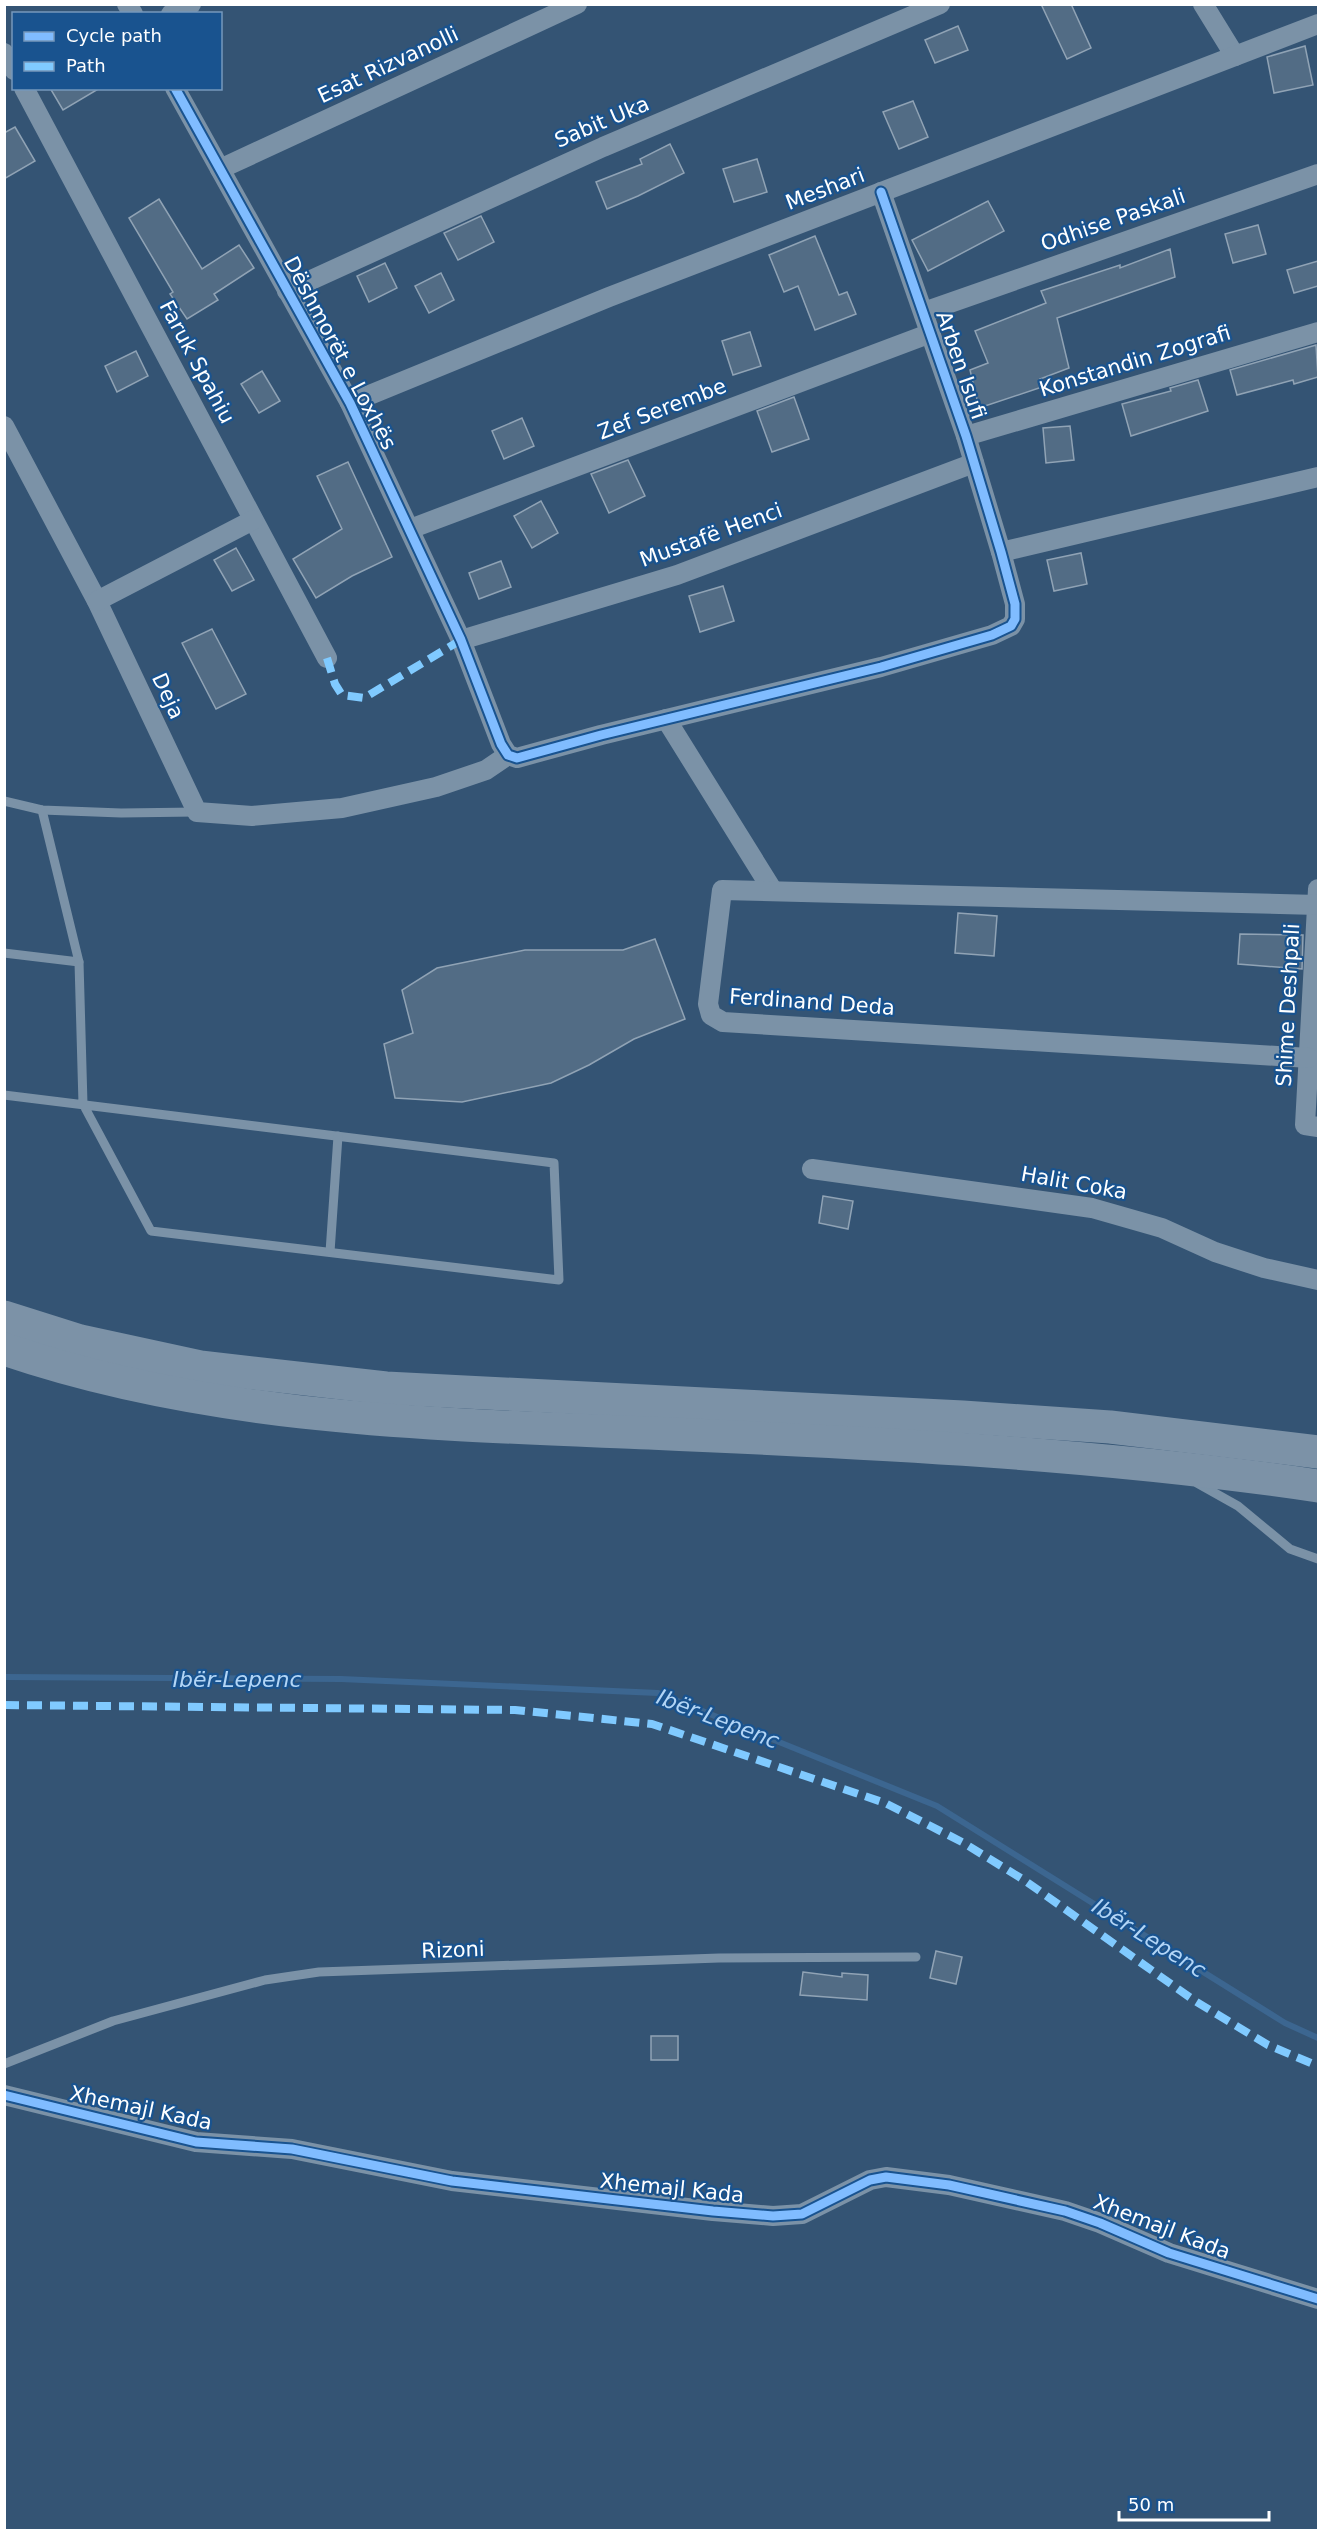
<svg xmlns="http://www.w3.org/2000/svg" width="1323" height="2535" viewBox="0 0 1323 2535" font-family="'DejaVu Sans',sans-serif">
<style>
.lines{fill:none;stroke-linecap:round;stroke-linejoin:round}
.stream{stroke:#3c6690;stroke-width:6}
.building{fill:#526c85;stroke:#90a3b5;stroke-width:1.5}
.lane{stroke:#7b92a7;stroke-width:9}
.street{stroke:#7b92a7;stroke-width:20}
.highway{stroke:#7c92a7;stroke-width:33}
.quiet{stroke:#80caff;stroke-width:8;stroke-dasharray:15 8;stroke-linecap:butt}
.cycleway-casing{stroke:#19538f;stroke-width:13}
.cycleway{stroke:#80bcff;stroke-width:9}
.labels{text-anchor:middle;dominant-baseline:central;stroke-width:4.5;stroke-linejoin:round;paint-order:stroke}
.street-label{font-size:21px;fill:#fff;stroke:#19538f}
.water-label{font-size:22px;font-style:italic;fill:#b2d5f6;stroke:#19538f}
</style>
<rect width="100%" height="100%" fill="#345474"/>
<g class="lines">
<!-- stream -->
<path class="stream" d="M 4,1677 L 341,1679 L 658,1693 L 937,1806 L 1285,2023 L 1318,2038"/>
</g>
<!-- building -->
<g class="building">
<path d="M 1041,4 L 1071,4 L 1091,48 L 1067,59 Z"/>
<path d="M 958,26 L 968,50 L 935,63 L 925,40 Z"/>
<path d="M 1305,46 L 1313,85 L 1274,93 L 1267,57 Z"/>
<path d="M 50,88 L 100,88 L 63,110 Z"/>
<path d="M 913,101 L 928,137 L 899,149 L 883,112 Z"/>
<path d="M 15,127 L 35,161 L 4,179 L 4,133 Z"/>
<path d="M 670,144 L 684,173 L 638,196 L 607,209 L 596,182 L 642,164 L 640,159 Z"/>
<path d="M 757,159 L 767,192 L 734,202 L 723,169 Z"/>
<path d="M 159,199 L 202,269 L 239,245 L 254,268 L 214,294 L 218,300 L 187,319 L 170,294 L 173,292 L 129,218 Z"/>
<path d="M 988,201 L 1004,231 L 928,271 L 912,240 Z"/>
<path d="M 481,216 L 494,242 L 458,260 L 444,233 Z"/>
<path d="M 1258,225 L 1266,254 L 1233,263 L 1225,234 Z"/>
<path d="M 815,236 L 839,295 L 847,292 L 856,314 L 815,330 L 798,286 L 784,292 L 769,255 Z"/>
<path d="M 1170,249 L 1175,277 L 1057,318 L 1069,368 L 1040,379 L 1042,387 L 979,408 L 970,370 L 988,363 L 975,331 L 1046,303 L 1041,291 L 1120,265 L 1120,268 Z"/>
<path d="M 1318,261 L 1318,286 L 1294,293 L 1287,270 Z"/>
<path d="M 385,263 L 397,288 L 369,302 L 357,276 Z"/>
<path d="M 441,273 L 454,300 L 429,313 L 415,286 Z"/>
<path d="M 750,332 L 761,366 L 733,375 L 722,341 Z"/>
<path d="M 1316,345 L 1318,377 L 1294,384 L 1293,380 L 1237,395 L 1230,370 Z"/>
<path d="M 136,351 L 148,376 L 117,392 L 105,366 Z"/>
<path d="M 262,371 L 280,401 L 259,413 L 241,384 Z"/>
<path d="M 1198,380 L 1208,411 L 1131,436 L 1122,404 L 1171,391 L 1170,388 Z"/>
<path d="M 794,397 L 809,439 L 772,452 L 757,411 Z"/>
<path d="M 522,418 L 534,446 L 504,459 L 492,431 Z"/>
<path d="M 1070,426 L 1074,460 L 1046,463 L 1043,428 Z"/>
<path d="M 628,460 L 645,496 L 609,513 L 591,474 Z"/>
<path d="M 348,462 L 392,557 L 352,576 L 316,598 L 293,559 L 342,529 L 317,476 Z"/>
<path d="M 541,501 L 558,533 L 532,548 L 514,516 Z"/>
<path d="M 236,548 L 254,580 L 232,591 L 214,560 Z"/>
<path d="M 1081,553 L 1087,584 L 1054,591 L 1047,560 Z"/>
<path d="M 501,561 L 511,587 L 479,599 L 469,573 Z"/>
<path d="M 723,586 L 734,621 L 700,632 L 689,596 Z"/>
<path d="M 212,629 L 246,694 L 216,709 L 182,643 Z"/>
<path d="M 958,913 L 997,916 L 994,956 L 955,953 Z"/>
<path d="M 1240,934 L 1303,935 L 1302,969 L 1238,964 Z"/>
<path d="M 655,939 L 685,1019 L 634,1039 L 589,1065 L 551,1083 L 462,1102 L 395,1098 L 384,1044 L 413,1033 L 402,990 L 437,968 L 525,950 L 623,950 Z"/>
<path d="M 823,1196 L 853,1201 L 848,1229 L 819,1223 Z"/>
<path d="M 936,1951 L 962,1957 L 956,1984 L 930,1978 Z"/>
<path d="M 803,1972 L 842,1977 L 842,1973 L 868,1975 L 867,2000 L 800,1995 Z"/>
<rect x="651" y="2036" width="27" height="24"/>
</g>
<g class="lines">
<!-- lane -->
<g class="lane">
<path d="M 4,801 L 42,810 L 121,813 L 196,812"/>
<path d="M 4,953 L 79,962"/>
<path d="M 4,1095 L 554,1163 L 559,1280 L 151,1231 L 83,1104 L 79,962 L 42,810"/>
<path d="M 330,1252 L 338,1136"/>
<path d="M 1197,1483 L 1238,1506 L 1290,1549 L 1318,1559"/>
<path d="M 4,2064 L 113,2021 L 265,1980 L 319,1972 L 719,1958 L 916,1957"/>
</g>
<!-- street -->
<g class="street">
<path d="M 127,4 L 133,14"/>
<path d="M 1203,4 L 1235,56"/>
<path d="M 171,14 L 191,4"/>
<path d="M 4,53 L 14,70"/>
<path d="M 24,88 L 327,658"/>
<path d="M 175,88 L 350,403 L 461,640 L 501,744 L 508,755 L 517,758 L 601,735 L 881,667 L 992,635 L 1011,626 L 1015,619 L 1015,604 L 1001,552 L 966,436 L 881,192"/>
<path d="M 220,169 L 577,4"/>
<path d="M 287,291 L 603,147 L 940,4"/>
<path d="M 924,312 L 1318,174"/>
<path d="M 350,403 L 609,297 L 1318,24"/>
<path d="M 4,426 L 97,601 L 197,812 L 252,816 L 342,808 L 436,787 L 486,770 L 508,755"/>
<path d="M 966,436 L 1318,332"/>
<path d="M 410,529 L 931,333"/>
<path d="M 1001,552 L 1318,477"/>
<path d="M 97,601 L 253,520"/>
<path d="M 461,640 L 677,575 L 974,463"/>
<path d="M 666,719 L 773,891"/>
<path d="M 1318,889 L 1305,1125 L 1318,1127"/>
<path d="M 1309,1058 L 723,1022 L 711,1015 L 708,1004 L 722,890 L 1318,905"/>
<path d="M 812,1169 L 1092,1208 L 1162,1228 L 1215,1252 L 1264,1268 L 1318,1280"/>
<path d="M 4,2095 L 196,2142 L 292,2149 L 452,2181 L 713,2211 L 773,2216 L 802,2214 L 870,2180 L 886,2177 L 949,2185 L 1065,2211 L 1100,2223 L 1169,2253 L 1318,2299"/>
</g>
<!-- highway -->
<g class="highway">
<path d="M 4,1317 L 80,1341 L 200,1367 L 386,1388 L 963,1417 L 1110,1427 L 1318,1452"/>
<path d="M 4,1349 C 212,1420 432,1424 649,1433 C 873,1443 1097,1453 1318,1486"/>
</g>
<!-- quiet -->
<g class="quiet">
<path d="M 327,658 L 335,684 L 342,695 L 364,698 L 461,640"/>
<path d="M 4,1705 L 515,1710 L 652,1724 L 885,1803 L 962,1842 L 1024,1880 L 1195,2001 L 1268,2045 L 1318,2066"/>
</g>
<!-- cycleway casing -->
<g class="cycleway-casing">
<g id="cycleway">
<path d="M 175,88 L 350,403 L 461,640 L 501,744 L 508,755 L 517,758 L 601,735 L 881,667 L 992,635 L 1011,626 L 1015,619 L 1015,604 L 1001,552 L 966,436 L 881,192"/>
<path d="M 4,2095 L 196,2142 L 292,2149 L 452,2181 L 713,2211 L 773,2216 L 802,2214 L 870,2180 L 886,2177 L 949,2185 L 1065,2211 L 1100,2223 L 1169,2253 L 1318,2299"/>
</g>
</g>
<!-- cycleway -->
<use href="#cycleway" class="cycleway"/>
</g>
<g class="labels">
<!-- street labels -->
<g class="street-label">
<text transform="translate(388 65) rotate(-25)">Esat Rizvanolli</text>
<text transform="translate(602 122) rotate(-23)">Sabit Uka</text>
<text transform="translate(825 189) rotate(-21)">Meshari</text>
<text transform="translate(1113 220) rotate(-19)">Odhise Paskali</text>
<text transform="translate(340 353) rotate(62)">Dëshmorët e Loxhës</text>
<text transform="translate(1135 361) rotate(-17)">Konstandin Zografi</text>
<text transform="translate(197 362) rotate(62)">Faruk Spahiu</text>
<text transform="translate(961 365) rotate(71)">Arben Isufi</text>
<text transform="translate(662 409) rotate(-21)">Zef Serembe</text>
<text transform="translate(711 535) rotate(-20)">Mustafë Henci</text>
<text transform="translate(168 696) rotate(65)">Deja</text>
<text transform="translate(812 1002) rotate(4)">Ferdinand Deda</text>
<text transform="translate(1288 1005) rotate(-87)">Shime Deshpali</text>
<text transform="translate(1074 1183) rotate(10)">Halit Coka</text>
<text transform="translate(453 1950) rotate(-2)">Rizoni</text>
<text transform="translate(141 2108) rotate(12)">Xhemajl Kada</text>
<text transform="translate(672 2188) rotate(6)">Xhemajl Kada</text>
<text transform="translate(1162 2227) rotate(21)">Xhemajl Kada</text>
</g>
<!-- water labels -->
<g class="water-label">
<text x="237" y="1679">Ibër-Lepenc</text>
<text transform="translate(718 1719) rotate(21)">Ibër-Lepenc</text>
<text transform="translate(1149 1938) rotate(32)">Ibër-Lepenc</text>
</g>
</g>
<!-- border -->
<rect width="1323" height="2535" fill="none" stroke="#ffffff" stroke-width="12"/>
<!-- legend -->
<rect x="12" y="12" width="210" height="78" fill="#19538f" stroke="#7598bc" stroke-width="1.5"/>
<rect x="24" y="32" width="30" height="9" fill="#80bcff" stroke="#7598bc" stroke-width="1.5"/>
<text x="66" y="42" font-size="18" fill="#ffffff">Cycle path</text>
<rect x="24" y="62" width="30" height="9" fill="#80caff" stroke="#7598bc" stroke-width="1.5"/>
<text x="66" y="72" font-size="18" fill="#ffffff">Path</text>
<!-- scale -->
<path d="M1119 2511v9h150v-9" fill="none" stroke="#ffffff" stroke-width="3"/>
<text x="1128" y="2511" font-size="18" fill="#ffffff" stroke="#19538f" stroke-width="4.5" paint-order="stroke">50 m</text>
</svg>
